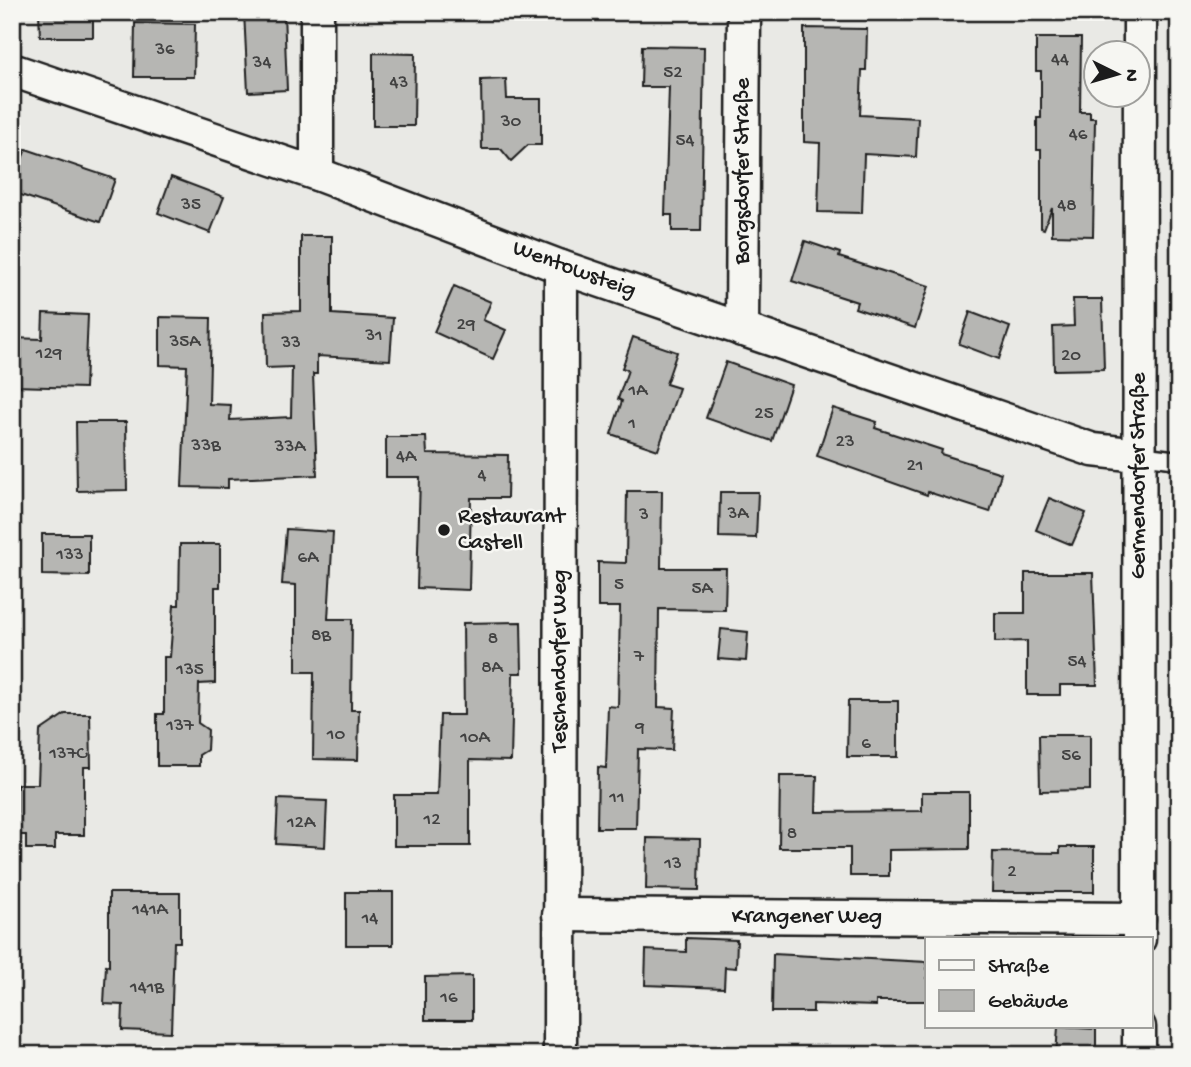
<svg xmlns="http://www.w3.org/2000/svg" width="1191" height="1067" viewBox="0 0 1191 1067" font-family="'Gochi Hand',sans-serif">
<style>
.building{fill:#b6b6b3;stroke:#1c1c1c;stroke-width:2}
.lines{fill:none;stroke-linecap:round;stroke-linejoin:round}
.service-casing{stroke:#1c1c1c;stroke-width:21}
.minor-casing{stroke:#1c1c1c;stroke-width:37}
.service{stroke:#f6f6f2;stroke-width:16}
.minor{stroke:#f6f6f2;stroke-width:32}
.poi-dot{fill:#1c1c1c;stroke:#f6f6f2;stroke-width:2.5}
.labels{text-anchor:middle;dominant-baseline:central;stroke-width:5;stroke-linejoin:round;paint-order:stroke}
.number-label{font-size:19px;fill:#424242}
.street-label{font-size:23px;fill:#1c1c1c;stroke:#f6f6f2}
.poi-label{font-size:23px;fill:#1c1c1c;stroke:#f6f6f2;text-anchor:start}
</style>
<rect width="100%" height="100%" fill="#e9e9e5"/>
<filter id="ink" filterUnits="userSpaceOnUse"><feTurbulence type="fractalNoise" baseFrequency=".0143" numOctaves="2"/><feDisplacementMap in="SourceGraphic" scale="14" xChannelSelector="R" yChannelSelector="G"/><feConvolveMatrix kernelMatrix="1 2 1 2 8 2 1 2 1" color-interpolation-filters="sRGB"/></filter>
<g filter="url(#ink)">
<!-- building -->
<g class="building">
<path d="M 39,12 L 93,12 L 93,37 L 40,37 Z"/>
<path d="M 244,12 L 284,12 L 287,90 L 248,92 Z"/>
<path d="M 135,23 L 195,24 L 194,77 L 134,77 Z"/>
<path d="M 804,28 L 867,29 L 866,70 L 862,70 L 860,115 L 918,118 L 916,157 L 864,154 L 862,213 L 818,212 L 820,143 L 804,142 Z"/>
<path d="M 1036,38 L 1081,38 L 1080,112 L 1090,112 L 1090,118 L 1095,118 L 1093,236 L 1052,235 L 1052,208 L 1044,229 L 1041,228 L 1041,150 L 1037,150 L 1037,118 L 1041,118 L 1041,71 L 1036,71 Z"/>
<path d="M 642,46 L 704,47 L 701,231 L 672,231 L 672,215 L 665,215 L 669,87 L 641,87 Z"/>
<path d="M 373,53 L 415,54 L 414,126 L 373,126 Z"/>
<path d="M 506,79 L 507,99 L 541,99 L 541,145 L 528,145 L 511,161 L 501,149 L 482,149 L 481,80 Z"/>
<path d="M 26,149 L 115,179 L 100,222 L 12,192 L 12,167 L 18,169 Z"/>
<path d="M 171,177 L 224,197 L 210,233 L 158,213 Z"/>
<path d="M 301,236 L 332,236 L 332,314 L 393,318 L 390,360 L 317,356 L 317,374 L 313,374 L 317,475 L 228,479 L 228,488 L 182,487 L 187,366 L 160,365 L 160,317 L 211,318 L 209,404 L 231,405 L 230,420 L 291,417 L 292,367 L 266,368 L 265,312 L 301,311 Z"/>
<path d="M 805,241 L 840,253 L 839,257 L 929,286 L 915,328 L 855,308 L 857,302 L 792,281 Z"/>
<path d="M 454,286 L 491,302 L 483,320 L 506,330 L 493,359 L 434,332 Z"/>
<path d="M 1073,299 L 1102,299 L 1104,369 L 1054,370 L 1053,327 L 1074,326 Z"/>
<path d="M 970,312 L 1010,327 L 999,359 L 959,344 Z"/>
<path d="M 43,313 L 88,315 L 85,388 L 12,386 L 12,338 L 42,339 Z"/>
<path d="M 633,337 L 677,352 L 666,384 L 679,388 L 658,450 L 611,434 L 622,401 L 618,399 L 628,370 L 622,368 Z"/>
<path d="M 726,362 L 791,385 L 772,441 L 706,418 Z"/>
<path d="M 833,408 L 877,422 L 875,428 L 942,450 L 941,454 L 1001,473 L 990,512 L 928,492 L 927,495 L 817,456 Z"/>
<path d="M 76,422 L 126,422 L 127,490 L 77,491 Z"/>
<path d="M 386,437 L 426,437 L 427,454 L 508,455 L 507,498 L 471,498 L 469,590 L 417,588 L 420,477 L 386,477 Z"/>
<path d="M 627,491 L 662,491 L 661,568 L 726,568 L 725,610 L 659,609 L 658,707 L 674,708 L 672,750 L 638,749 L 636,828 L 597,828 L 598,767 L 606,768 L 608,706 L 618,707 L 620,607 L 598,607 L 598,562 L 626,563 Z"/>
<path d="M 720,492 L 758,492 L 756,538 L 719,537 Z"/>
<path d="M 1049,498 L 1086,513 L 1072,545 L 1036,530 Z"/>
<path d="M 286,529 L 333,532 L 328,619 L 352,619 L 351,710 L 359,710 L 358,760 L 313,759 L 314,672 L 296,672 L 296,585 L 282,584 Z"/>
<path d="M 42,534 L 89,534 L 89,576 L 42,575 Z"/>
<path d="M 180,544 L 220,544 L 220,587 L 215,587 L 215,683 L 199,684 L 198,723 L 208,730 L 207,750 L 199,755 L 199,766 L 157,766 L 157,714 L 164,714 L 164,657 L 170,657 L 174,605 L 179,605 Z"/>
<path d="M 1025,573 L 1093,573 L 1097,685 L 1060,685 L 1060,695 L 1027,695 L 1027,641 L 995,642 L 995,613 L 1025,613 Z"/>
<path d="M 521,622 L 522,673 L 513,673 L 511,761 L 470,760 L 470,846 L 394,846 L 394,795 L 437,795 L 440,715 L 464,715 L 463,623 Z"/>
<path d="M 721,629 L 748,632 L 746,661 L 718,659 Z"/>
<path d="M 848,701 L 898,701 L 898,757 L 847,757 Z"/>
<path d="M 65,714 L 90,714 L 91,767 L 84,767 L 84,835 L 55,835 L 55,849 L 26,849 L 26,835 L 17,835 L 17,784 L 38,784 L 40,731 Z"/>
<path d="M 1039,735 L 1090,735 L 1090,790 L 1040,791 Z"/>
<path d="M 780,776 L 817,776 L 816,812 L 922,811 L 922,792 L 969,792 L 969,849 L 889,850 L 889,876 L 850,876 L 850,848 L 779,848 Z"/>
<path d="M 278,799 L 327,801 L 325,847 L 276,844 Z"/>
<path d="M 647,838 L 700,839 L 699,890 L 646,889 Z"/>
<path d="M 1060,847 L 1094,847 L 1094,892 L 992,892 L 993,852 L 1060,853 Z"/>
<rect x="346" y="892" width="47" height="53"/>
<path d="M 109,893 L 180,893 L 180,942 L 174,942 L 171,1032 L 122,1030 L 123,1005 L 104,1004 L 106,965 L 109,966 Z"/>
<path d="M 686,938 L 737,940 L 736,968 L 725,967 L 724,988 L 645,985 L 646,950 L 686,952 Z"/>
<path d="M 773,954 L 927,962 L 927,1001 L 876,1001 L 876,1006 L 813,1004 L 813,1012 L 772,1012 Z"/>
<path d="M 472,976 L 472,1020 L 425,1020 L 425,977 Z"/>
<path d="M 1058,1027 L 1096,1029 L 1096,1055 L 1056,1055 Z"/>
</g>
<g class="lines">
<!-- service casing -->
<g class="service-casing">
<path id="service" d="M 1139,455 L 1179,460"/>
</g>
<!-- minor casing -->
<g class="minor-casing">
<g id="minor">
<path d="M 317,12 L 317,174"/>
<path d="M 12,70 L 317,174 L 561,267 L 1093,450 L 1139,455"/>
<path d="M 742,330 L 744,12"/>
<path d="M 559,915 L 1139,919"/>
<path d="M 1139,939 L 1140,12"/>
<path d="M 560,1055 L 561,267"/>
<path d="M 1139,1055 L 1139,1027"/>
</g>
</g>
<!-- service -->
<use href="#service" class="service"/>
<!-- minor -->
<use href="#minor" class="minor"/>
</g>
</g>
<!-- markers -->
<circle class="poi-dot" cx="444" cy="530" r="7"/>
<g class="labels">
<!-- number labels -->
<g class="number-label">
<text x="165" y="50">36</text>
<text x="1060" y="60">44</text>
<text x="262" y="63">34</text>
<text x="673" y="73">52</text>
<text x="399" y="83">43</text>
<text x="511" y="122">30</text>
<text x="1078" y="135">46</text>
<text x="685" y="141">54</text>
<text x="191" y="205">35</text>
<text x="1067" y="206">48</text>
<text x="466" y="325">29</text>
<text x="374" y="336">31</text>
<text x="185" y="342">35A</text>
<text x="291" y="343">33</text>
<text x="49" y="354">129</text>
<text x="1071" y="356">20</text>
<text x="638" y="391">1A</text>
<text x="764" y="414">25</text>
<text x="632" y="424">1</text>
<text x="845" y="442">23</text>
<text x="206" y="446">33B</text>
<text x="290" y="447">33A</text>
<text x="406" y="457">4A</text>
<text x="915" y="466">21</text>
<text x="482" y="476">4</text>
<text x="738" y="514">3A</text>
<text x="644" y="515">3</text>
<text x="70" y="555">133</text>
<text x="308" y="558">6A</text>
<text x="619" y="585">5</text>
<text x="702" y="589">5A</text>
<text x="321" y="636">8B</text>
<text x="493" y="639">8</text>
<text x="639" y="657">7</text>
<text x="1077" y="662">54</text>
<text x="492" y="668">8A</text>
<text x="190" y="670">135</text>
<text x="180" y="726">137</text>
<text x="640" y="728">9</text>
<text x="336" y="735">10</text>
<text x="475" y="738">10A</text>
<text x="866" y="744">6</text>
<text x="68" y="754">137C</text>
<text x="1071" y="756">56</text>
<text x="617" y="798">11</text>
<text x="432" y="820">12</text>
<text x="301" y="823">12A</text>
<text x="792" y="834">8</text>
<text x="673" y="864">13</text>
<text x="1012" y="872">2</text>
<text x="150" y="910">141A</text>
<text x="370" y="919">14</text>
<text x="147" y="988">141B</text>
<text x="449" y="998">16</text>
</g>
<!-- street labels -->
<g class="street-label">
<text transform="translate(743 171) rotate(-90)">Borgsdorfer Straße</text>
<text transform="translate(574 270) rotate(20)">Wentowsteig</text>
<text transform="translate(1139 476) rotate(-90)">Germendorfer Straße</text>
<text transform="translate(560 661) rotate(-90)">Teschendorfer Weg</text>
<text x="807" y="917">Krangener Weg</text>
</g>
<!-- poi labels -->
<g class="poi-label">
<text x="458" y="517">Restaurant<tspan x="458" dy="26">Castell</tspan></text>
</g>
</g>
<!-- margin -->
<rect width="1191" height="1067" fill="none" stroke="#f6f6f2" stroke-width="42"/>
<rect x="21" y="21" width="1149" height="1025" fill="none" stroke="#1c1c1c" stroke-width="2.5" filter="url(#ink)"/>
<!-- legend -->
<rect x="925" y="937" width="228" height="91" fill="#f6f6f2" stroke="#9f9f9c" stroke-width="2"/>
<rect x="939" y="960" width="35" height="10" fill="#f6f6f2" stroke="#9f9f9c" stroke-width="2"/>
<text x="988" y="972" font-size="21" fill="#1c1c1c">Straße</text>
<rect x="939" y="990" width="35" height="21" fill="#b6b6b3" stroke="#9f9f9c" stroke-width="2"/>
<text x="988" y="1007" font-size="21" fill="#1c1c1c">Gebäude</text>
<!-- north arrow -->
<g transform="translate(1117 74) rotate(95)"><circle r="33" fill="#f6f6f2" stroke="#9f9f9c" stroke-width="2"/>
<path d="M0-5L12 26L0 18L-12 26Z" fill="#1c1c1c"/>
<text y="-10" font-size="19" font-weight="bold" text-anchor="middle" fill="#1c1c1c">N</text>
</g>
</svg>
